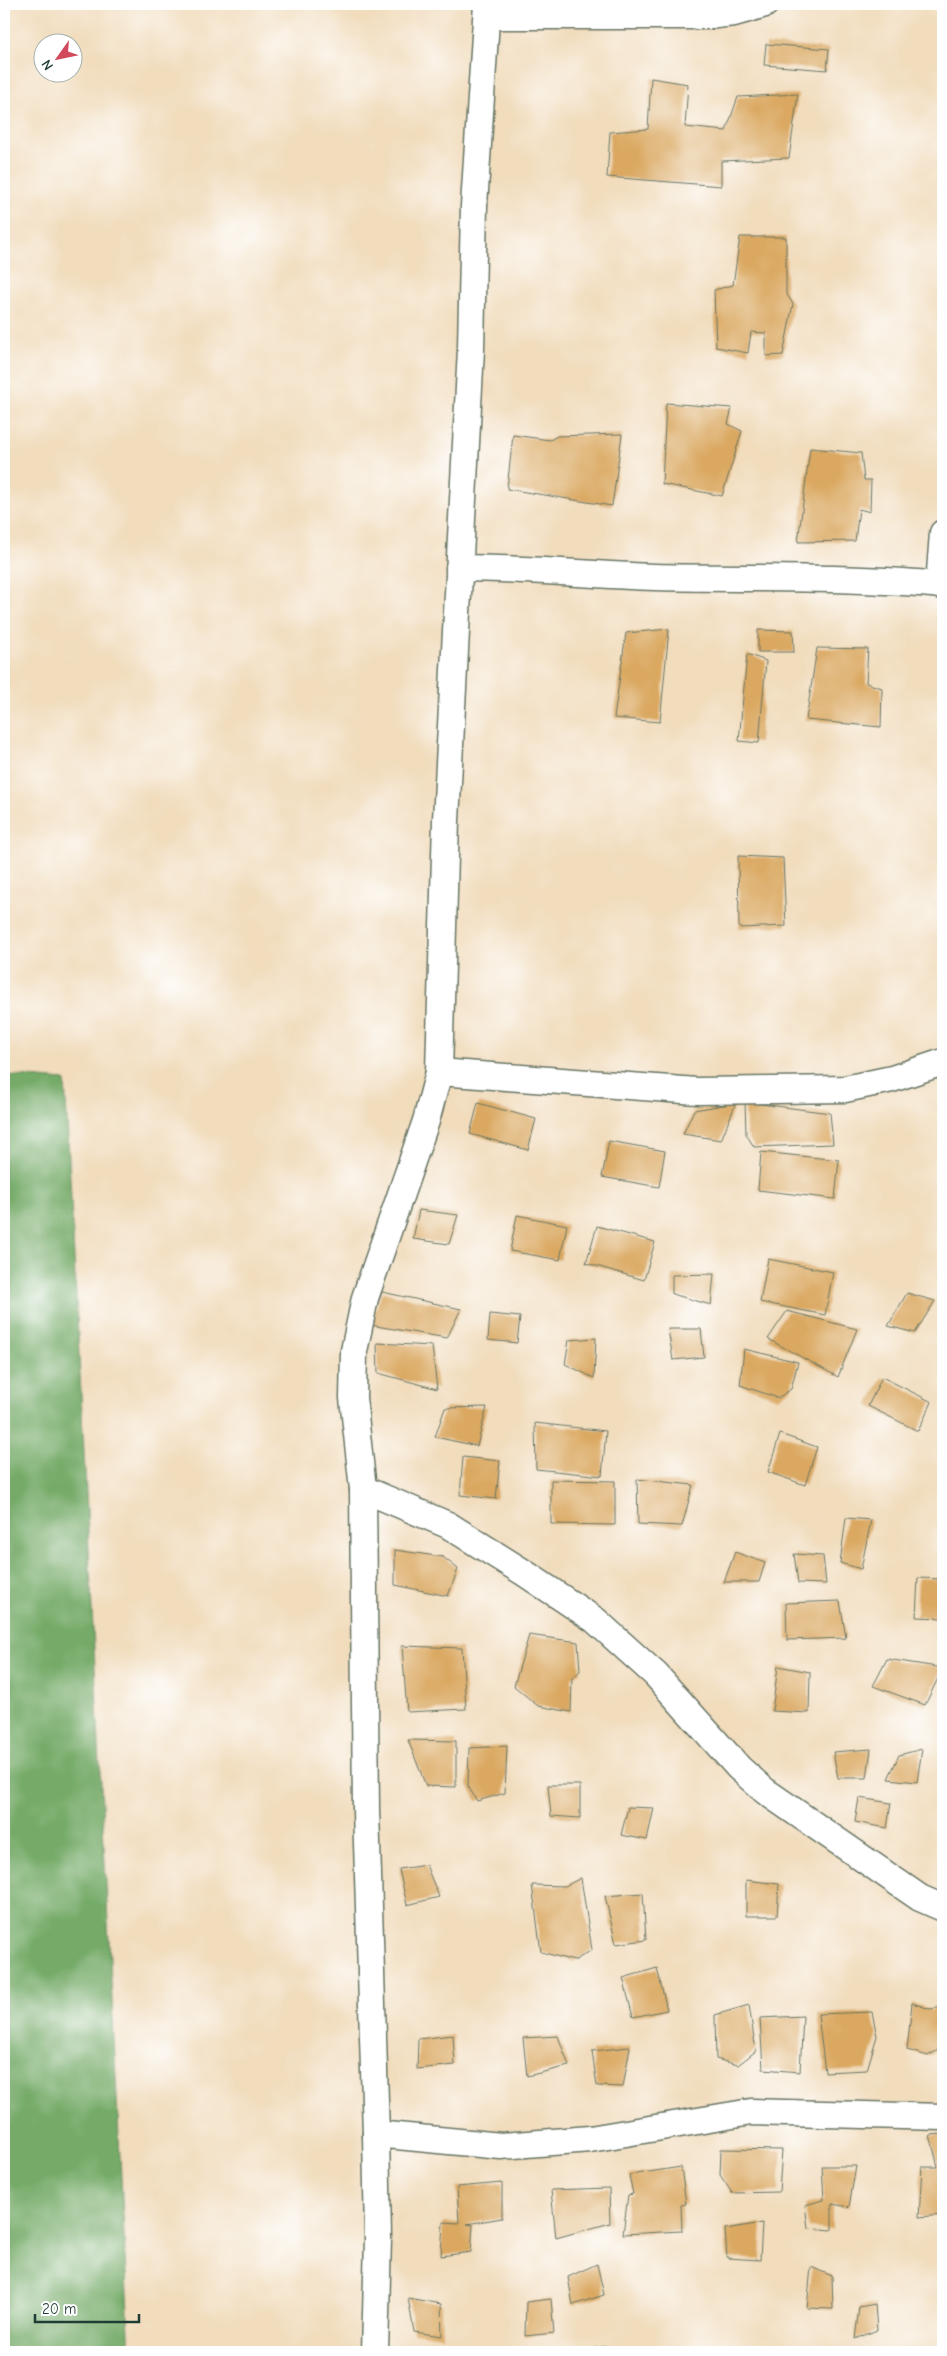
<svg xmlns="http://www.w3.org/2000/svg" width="947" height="2356" viewBox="0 0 947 2356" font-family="'Comic Neue',sans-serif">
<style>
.forest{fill:#74aa67;stroke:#4a744e}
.building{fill:#daa861}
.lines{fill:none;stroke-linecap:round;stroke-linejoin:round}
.street-casing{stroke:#687564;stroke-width:29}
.street{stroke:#fff;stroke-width:26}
</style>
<rect width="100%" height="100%" fill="#fff"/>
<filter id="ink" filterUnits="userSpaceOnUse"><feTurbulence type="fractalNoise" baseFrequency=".02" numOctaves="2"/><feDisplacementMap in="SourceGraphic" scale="10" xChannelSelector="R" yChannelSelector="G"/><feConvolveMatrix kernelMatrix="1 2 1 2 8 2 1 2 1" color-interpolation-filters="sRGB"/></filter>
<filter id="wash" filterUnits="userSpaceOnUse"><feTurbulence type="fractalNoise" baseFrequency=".0096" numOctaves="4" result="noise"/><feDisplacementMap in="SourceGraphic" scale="20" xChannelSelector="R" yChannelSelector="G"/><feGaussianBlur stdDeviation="1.12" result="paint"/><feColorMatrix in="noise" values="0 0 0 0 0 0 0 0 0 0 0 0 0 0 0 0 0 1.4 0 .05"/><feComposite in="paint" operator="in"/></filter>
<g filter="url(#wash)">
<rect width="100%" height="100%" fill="#f1dcbc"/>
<!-- forest -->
<path class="forest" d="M 4,1075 L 65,1080 L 130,2352 L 4,2352 Z"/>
<g id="blocks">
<!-- building -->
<g class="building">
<path d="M 766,44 L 829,49 L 827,70 L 764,65 Z"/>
<path d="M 651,78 L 688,84 L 685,127 L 726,131 L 738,97 L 798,94 L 789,158 L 721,161 L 721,186 L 607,177 L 610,132 L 648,129 Z"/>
<path d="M 740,237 L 786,237 L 786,293 L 793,304 L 783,355 L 766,356 L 766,333 L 751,332 L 748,353 L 716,347 L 714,290 L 733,285 Z"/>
<path d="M 666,403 L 732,408 L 728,424 L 742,431 L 722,496 L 662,484 Z"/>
<path d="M 622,434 L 612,506 L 507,489 L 513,435 L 550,440 L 557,436 Z"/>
<path d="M 810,448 L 861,453 L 864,480 L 871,480 L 870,512 L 859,509 L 855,541 L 798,542 Z"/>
<path d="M 669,629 L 660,722 L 614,718 L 626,633 Z"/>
<path d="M 758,630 L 793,631 L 794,652 L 758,652 Z"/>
<path d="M 817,648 L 868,649 L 866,683 L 882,688 L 881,727 L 806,720 Z"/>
<path d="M 747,654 L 766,661 L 759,743 L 739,741 Z"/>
<path d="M 738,856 L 783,858 L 786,926 L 739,928 Z"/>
<path d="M 745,1102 L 830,1113 L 833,1144 L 754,1147 L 746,1134 Z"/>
<path d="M 478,1103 L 536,1119 L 528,1150 L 470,1134 Z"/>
<path d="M 736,1103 L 721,1140 L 683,1134 L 694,1110 Z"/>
<path d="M 609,1141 L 665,1151 L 659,1187 L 602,1177 Z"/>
<path d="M 761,1152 L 839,1160 L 835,1199 L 758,1190 Z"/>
<path d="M 419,1210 L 458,1215 L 449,1244 L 413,1239 Z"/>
<path d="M 517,1215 L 567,1225 L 560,1260 L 510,1251 Z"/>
<path d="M 597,1226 L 655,1242 L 644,1280 L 586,1263 Z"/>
<path d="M 768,1259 L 833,1272 L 825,1315 L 760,1302 Z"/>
<path d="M 714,1274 L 711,1305 L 672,1294 L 672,1275 Z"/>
<path d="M 382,1292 L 461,1309 L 447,1338 L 370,1325 Z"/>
<path d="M 907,1293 L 935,1301 L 915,1333 L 888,1326 Z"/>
<path d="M 787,1311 L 857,1329 L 838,1377 L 768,1339 Z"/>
<path d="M 490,1314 L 520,1317 L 517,1343 L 488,1340 Z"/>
<path d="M 668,1329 L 701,1329 L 704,1357 L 673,1360 Z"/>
<path d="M 596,1338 L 594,1378 L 565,1364 L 569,1340 Z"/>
<path d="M 377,1343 L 432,1346 L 437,1389 L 378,1373 Z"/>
<path d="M 744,1349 L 798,1362 L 791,1389 L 778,1398 L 740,1385 Z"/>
<path d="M 882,1377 L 932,1402 L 918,1431 L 868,1406 Z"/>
<path d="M 487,1407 L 477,1446 L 435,1437 L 445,1408 Z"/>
<path d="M 535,1423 L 606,1431 L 602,1476 L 536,1469 Z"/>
<path d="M 780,1434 L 817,1447 L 805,1485 L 768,1472 Z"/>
<path d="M 463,1457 L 500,1461 L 496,1499 L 460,1495 Z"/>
<path d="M 637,1479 L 693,1485 L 682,1526 L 638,1524 Z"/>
<path d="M 551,1480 L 615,1481 L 615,1525 L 551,1524 Z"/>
<path d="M 846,1518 L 871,1520 L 861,1569 L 840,1563 Z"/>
<path d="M 395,1550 L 443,1557 L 458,1569 L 448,1596 L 395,1585 Z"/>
<path d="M 735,1552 L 765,1563 L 759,1582 L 724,1582 Z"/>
<path d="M 794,1554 L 823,1556 L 826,1584 L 798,1583 Z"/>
<path d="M 918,1578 L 943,1579 L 943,1618 L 916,1617 Z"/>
<path d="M 840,1601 L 846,1638 L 787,1640 L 786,1603 Z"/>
<path d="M 529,1635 L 578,1642 L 580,1671 L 572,1678 L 571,1712 L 538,1706 L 514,1686 Z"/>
<path d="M 402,1646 L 462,1648 L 466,1709 L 407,1712 Z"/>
<path d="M 887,1659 L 943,1668 L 925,1705 L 873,1686 Z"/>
<path d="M 778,1666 L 810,1672 L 809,1713 L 772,1711 Z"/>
<path d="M 408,1740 L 456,1741 L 456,1787 L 426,1786 Z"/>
<path d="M 507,1746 L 505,1793 L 477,1801 L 468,1786 L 469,1748 Z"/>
<path d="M 871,1749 L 867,1778 L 838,1778 L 833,1752 Z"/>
<path d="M 922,1749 L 917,1782 L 888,1779 L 899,1755 Z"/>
<path d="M 548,1785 L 580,1785 L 580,1818 L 551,1816 Z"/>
<path d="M 859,1798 L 891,1803 L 887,1828 L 855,1822 Z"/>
<path d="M 628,1807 L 654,1808 L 647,1840 L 621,1835 Z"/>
<path d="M 426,1865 L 439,1897 L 407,1905 L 399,1869 Z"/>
<path d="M 581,1878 L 592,1950 L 574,1961 L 541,1952 L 532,1885 L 565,1886 Z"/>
<path d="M 746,1880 L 779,1884 L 777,1916 L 746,1916 Z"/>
<path d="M 643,1893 L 646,1940 L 616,1944 L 605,1896 Z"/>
<path d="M 657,1968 L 667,2010 L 633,2017 L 623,1978 Z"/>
<path d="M 912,2003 L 930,2009 L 943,2007 L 943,2047 L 928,2056 L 907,2050 Z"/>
<path d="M 749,2005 L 756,2051 L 738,2065 L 716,2059 L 715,2015 Z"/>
<path d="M 872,2012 L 877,2036 L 867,2070 L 825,2072 L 818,2014 Z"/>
<path d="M 803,2016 L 800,2072 L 763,2069 L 760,2018 Z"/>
<path d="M 453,2035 L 455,2065 L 417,2069 L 418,2039 Z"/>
<path d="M 558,2036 L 569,2066 L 527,2076 L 523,2038 Z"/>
<path d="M 630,2047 L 623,2087 L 597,2086 L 592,2051 Z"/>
<path d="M 943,2134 L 943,2215 L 919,2217 L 922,2167 L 938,2167 L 930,2135 Z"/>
<path d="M 721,2149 L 782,2150 L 779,2192 L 732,2193 L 720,2175 Z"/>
<path d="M 822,2166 L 856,2166 L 849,2207 L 832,2204 L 832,2230 L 808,2228 L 805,2205 L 824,2200 Z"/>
<path d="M 681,2167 L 686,2204 L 681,2205 L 682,2231 L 623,2234 L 628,2195 L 633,2194 L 629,2175 Z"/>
<path d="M 502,2183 L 502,2218 L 467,2224 L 473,2225 L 471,2252 L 441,2256 L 443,2222 L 459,2223 L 457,2187 Z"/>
<path d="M 609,2188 L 610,2223 L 556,2238 L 551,2190 Z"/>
<path d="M 762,2223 L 760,2260 L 727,2258 L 725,2229 Z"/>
<path d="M 597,2264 L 604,2295 L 573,2305 L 568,2277 Z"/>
<path d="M 811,2267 L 832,2276 L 833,2309 L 807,2308 Z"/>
<path d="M 408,2298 L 441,2304 L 442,2336 L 414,2332 Z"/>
<path d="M 551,2299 L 554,2333 L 525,2336 L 526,2302 Z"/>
<path d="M 875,2304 L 877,2330 L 855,2339 L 859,2307 Z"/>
<path d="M 607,2346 L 608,2352 L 577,2352 L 577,2351 Z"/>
</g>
</g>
</g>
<g filter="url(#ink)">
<use href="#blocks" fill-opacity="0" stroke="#687564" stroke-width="1"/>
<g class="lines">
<!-- street casing -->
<g class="street-casing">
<g id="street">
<path d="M 487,16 L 707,16 L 734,13 L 765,4"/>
<path d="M 459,568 C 524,568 590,575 655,577 C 751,579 848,576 943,585"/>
<path d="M 939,585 L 943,533"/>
<path d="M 439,1072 L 697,1091 L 845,1089 L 892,1079 L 943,1062"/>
<path d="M 363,1489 L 448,1525 L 523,1572 L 595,1620 L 656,1675 L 739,1768 L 765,1791 L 920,1898 L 943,1908"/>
<path d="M 376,2134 L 501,2146 L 590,2139 L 751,2112 L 943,2117"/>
<path d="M 375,2352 L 378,2238 L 376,2134 L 366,1810 L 363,1489 L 353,1398 L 354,1351 L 365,1298 L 426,1121 L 439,1072 L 446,820 L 471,349 L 474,206 L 487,4"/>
</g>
</g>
<!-- street -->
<use href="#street" class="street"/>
</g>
</g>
<!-- margin -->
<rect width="947" height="2356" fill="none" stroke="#fff" stroke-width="20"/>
<!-- north arrow -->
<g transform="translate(58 58) rotate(237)"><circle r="24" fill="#ffffff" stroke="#a5b1ae"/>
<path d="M0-4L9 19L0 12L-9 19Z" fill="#d1495b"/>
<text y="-8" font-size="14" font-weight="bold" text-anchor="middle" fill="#1f3d34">N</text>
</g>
<!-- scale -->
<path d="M35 2314v8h104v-8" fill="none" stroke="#1f3d34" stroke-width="2.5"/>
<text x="42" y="2314" font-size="15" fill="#1f3d34" stroke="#ffffff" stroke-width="4" paint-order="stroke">20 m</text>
</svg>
